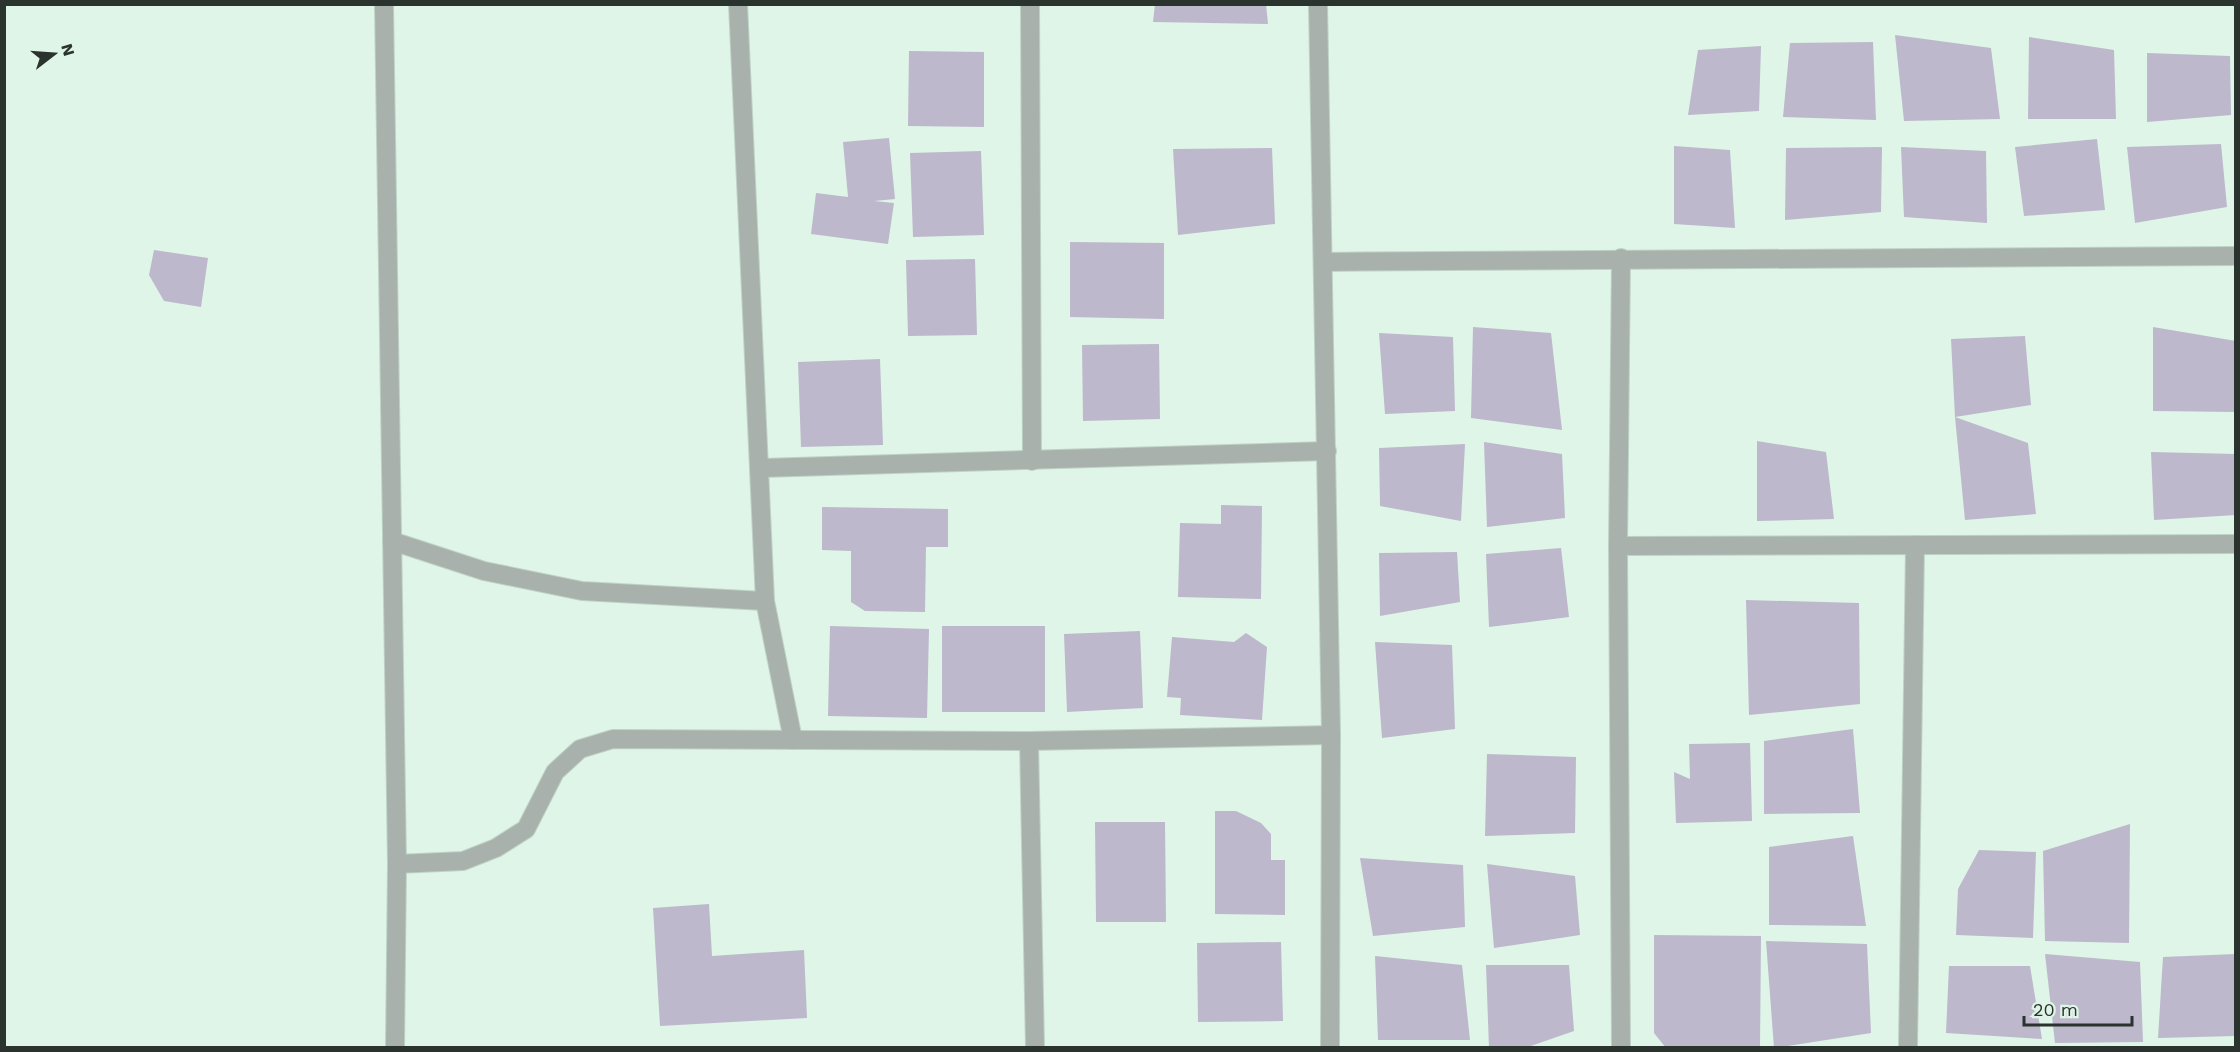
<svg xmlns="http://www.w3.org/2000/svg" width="2240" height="1052" viewBox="0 0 2240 1052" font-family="'Work Sans',sans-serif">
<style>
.building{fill:#bdb8cc}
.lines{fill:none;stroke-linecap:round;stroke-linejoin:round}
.minor-casing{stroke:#bed2c6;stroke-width:20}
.minor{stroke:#a8b1ac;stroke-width:18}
</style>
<rect width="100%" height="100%" fill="#dff5e7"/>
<!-- building -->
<g class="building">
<path d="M 1155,4 L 1266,4 L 1268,24 L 1153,22 Z"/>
<path d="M 1895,35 L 1991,48 L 2000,119 L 1904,121 Z"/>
<path d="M 2029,37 L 2114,50 L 2116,119 L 2028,119 Z"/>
<path d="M 1873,42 L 1876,120 L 1783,117 L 1790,43 Z"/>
<path d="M 1761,46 L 1759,111 L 1688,115 L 1698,50 Z"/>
<path d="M 909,51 L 984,52 L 984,127 L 908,126 Z"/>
<path d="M 2147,53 L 2230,56 L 2231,115 L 2147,122 Z"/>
<path d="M 889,138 L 895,199 L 874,201 L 894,203 L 888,244 L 811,234 L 816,193 L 848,197 L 843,142 Z"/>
<path d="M 2097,139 L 2105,210 L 2024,216 L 2015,147 Z"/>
<path d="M 2221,144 L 2227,207 L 2135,223 L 2127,147 Z"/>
<path d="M 1674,146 L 1730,150 L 1735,228 L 1674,224 Z"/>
<path d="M 1882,147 L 1881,212 L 1785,220 L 1786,148 Z"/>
<path d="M 1901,147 L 1986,151 L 1987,223 L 1904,217 Z"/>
<path d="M 1272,148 L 1275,224 L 1178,235 L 1173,149 Z"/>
<path d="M 981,151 L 984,235 L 913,237 L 910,153 Z"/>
<path d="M 1070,242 L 1164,243 L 1164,319 L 1070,317 Z"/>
<path d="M 154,250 L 208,258 L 201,307 L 164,301 L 149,275 Z"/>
<path d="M 975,259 L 977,335 L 908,336 L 906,260 Z"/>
<path d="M 1473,327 L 1551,333 L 1562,430 L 1471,418 Z"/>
<path d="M 2153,327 L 2236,341 L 2236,412 L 2153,411 Z"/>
<path d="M 1379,333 L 1453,337 L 1455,411 L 1385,414 Z"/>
<path d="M 2025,336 L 2031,405 L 1955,417 L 2028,443 L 2036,514 L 1965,520 L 1955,417 L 1951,339 Z"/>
<path d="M 1159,344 L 1160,419 L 1083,421 L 1082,345 Z"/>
<path d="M 880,359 L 883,445 L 801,447 L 798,362 Z"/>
<path d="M 1757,441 L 1826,452 L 1834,519 L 1757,521 Z"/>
<path d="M 1484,442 L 1562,454 L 1565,518 L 1487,527 Z"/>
<path d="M 1465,444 L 1461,521 L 1380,506 L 1379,448 Z"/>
<path d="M 2151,452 L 2236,454 L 2236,515 L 2154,520 Z"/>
<path d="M 1221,505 L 1262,506 L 1261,599 L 1178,597 L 1180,523 L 1221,524 Z"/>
<path d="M 822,507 L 948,509 L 948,547 L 926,547 L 925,612 L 865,611 L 851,602 L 851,551 L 822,550 Z"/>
<path d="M 1561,548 L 1569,617 L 1489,627 L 1486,554 Z"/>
<path d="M 1457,552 L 1460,602 L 1380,616 L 1379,553 Z"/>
<path d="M 1746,600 L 1859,603 L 1860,704 L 1749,715 Z"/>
<path d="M 830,626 L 929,629 L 927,718 L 828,716 Z"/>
<rect x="942" y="626" width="103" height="86"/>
<path d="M 1140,631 L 1143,708 L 1067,712 L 1064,634 Z"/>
<path d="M 1246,633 L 1267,647 L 1262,720 L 1180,715 L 1181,698 L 1167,697 L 1172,637 L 1234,642 Z"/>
<path d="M 1375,642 L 1452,645 L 1455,729 L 1382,738 Z"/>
<path d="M 1853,729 L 1860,813 L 1764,814 L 1764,741 Z"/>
<path d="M 1750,743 L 1752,821 L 1676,823 L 1674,772 L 1690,779 L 1689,744 Z"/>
<path d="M 1487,754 L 1576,757 L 1575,833 L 1485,836 Z"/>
<path d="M 1215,811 L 1236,811 L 1261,823 L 1271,834 L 1271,860 L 1285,860 L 1285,915 L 1215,914 Z"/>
<path d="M 1095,822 L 1165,822 L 1166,922 L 1096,922 Z"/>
<path d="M 2130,824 L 2129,943 L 2045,941 L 2043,851 Z"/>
<path d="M 1853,836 L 1866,926 L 1769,925 L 1769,847 Z"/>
<path d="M 1979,850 L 2036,852 L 2033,938 L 1956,935 L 1958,889 Z"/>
<path d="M 1360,858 L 1463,865 L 1465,927 L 1373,936 Z"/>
<path d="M 1487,864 L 1575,876 L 1580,935 L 1494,948 Z"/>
<path d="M 709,904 L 712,956 L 804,950 L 807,1018 L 660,1026 L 653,908 Z"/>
<path d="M 1654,935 L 1761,936 L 1760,1048 L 1666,1048 L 1654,1033 Z"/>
<path d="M 1766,941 L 1867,944 L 1871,1033 L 1774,1048 Z"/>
<path d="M 1281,942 L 1283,1021 L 1198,1022 L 1197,943 Z"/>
<path d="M 2045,954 L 2140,962 L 2143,1042 L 2055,1043 Z"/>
<path d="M 2236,954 L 2236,1036 L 2158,1038 L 2163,957 Z"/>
<path d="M 1375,956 L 1462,965 L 1470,1040 L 1378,1040 Z"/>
<path d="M 1486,965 L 1569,965 L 1574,1031 L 1525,1048 L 1489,1048 Z"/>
<path d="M 1949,966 L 2030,966 L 2042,1039 L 1946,1033 Z"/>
</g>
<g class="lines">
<!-- minor casing -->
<g class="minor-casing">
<g id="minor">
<path d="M 384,4 L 397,864 L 395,1048"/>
<path d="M 738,4 L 765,601 L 793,740"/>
<path d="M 1030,4 L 1032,461"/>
<path d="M 1318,4 L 1331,735 L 1330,1048"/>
<path d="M 1621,258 L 1618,546 L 1621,1048"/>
<path d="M 1323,262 C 1627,258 1931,258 2236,256"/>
<path d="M 759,468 L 1327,451"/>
<path d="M 392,541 L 484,571 L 582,591 L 765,601"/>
<path d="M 1618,546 L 2236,544"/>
<path d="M 1029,741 L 1035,1048"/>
<path d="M 397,864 L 463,861 L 496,848 L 526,829 L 555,772 L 580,749 L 613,739 L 1029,741 L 1331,735"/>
<path d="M 1908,1048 L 1915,545"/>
</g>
</g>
<!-- minor -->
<use href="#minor" class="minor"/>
</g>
<!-- border -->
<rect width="2240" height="1052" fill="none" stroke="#2a332e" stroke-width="12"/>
<!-- north arrow -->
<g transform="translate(54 54) rotate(73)" stroke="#dff5e7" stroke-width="4.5" paint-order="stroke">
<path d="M0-4.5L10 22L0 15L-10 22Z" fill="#2a332e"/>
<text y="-9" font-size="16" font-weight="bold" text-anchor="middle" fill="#2a332e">N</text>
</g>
<!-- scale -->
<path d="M2024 1016v9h108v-9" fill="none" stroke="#2a332e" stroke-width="3"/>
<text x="2033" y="1016" font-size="18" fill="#2a332e" stroke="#dff5e7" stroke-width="4.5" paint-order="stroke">20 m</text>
</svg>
